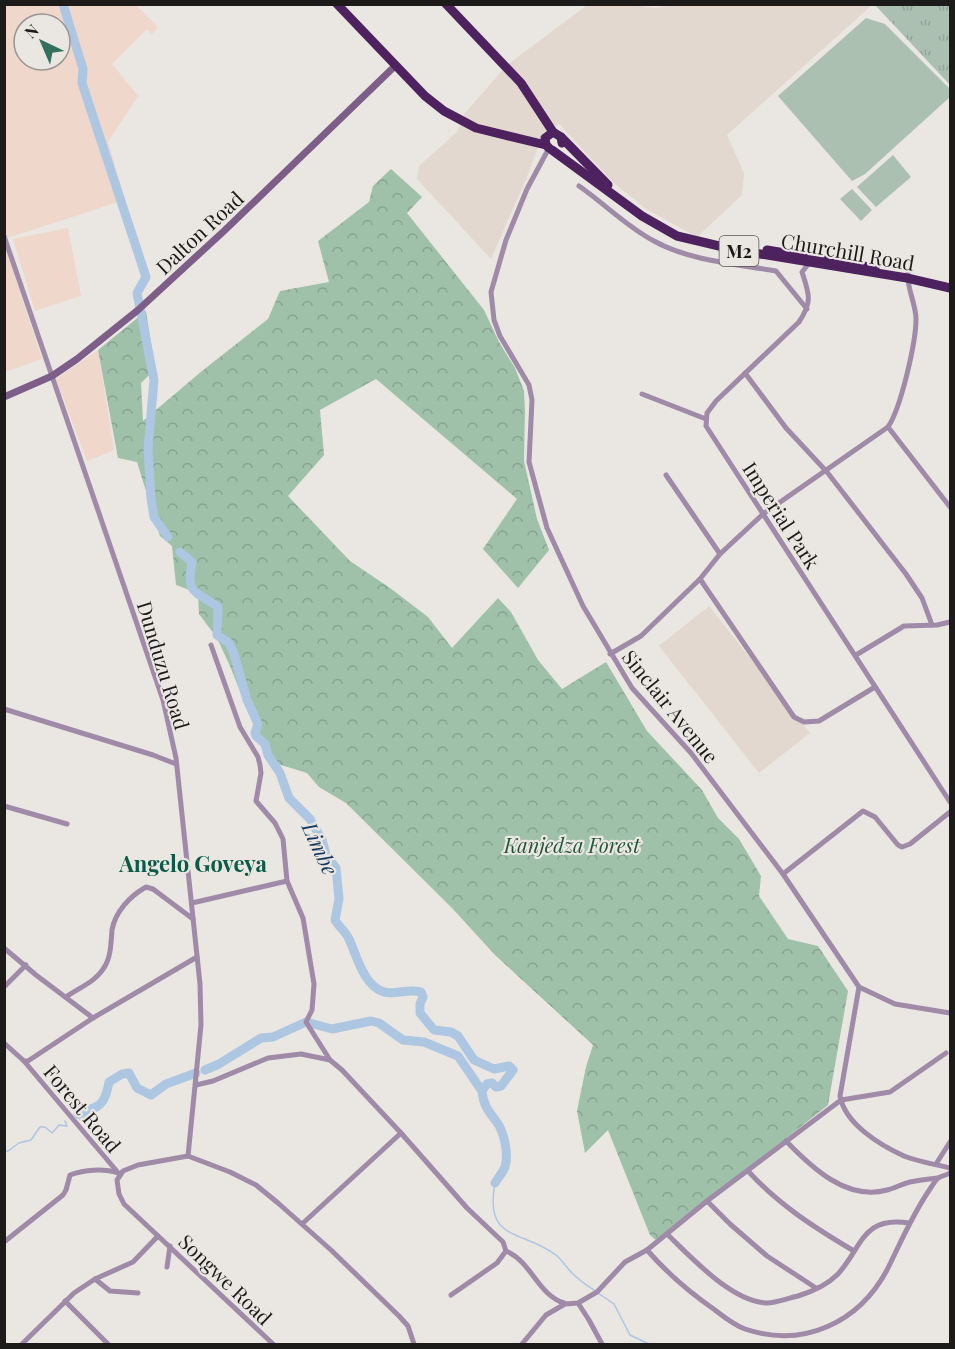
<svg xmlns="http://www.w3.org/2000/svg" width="955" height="1349" viewBox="0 0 955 1349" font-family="'Playfair Display',serif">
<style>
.commercial{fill:#efd7cc;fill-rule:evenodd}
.built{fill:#e3d8cf}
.grass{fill:url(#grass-tufts)}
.forest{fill:url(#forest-crowns)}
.garden{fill:#acc0b2}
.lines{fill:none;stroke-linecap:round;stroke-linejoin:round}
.stream{stroke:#adc6e2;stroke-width:1.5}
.river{stroke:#adc6e2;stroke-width:9}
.street{stroke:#9f8aa8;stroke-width:5}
.secondary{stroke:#7c5e89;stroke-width:7}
.highway{stroke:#4d225e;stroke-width:9}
.labels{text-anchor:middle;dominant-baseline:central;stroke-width:4.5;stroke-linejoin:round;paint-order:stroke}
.shield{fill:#eae6e2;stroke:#5a5856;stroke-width:1.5}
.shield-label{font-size:18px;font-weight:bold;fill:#1c1b1a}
.street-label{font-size:20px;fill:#1c1b1a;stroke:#eae6e2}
.park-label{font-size:20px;font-style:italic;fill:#215636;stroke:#eae6e2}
.water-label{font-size:21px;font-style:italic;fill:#13395e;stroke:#eae6e2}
.quarter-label{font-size:22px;font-weight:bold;fill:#0a5c48;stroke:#eae6e2}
</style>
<defs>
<pattern id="grass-tufts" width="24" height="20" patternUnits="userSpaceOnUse" patternTransform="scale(1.5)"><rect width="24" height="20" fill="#acc0b2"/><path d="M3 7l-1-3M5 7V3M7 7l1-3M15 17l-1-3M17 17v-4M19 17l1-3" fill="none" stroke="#93a498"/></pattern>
<pattern id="forest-crowns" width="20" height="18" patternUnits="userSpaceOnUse" patternTransform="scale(1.5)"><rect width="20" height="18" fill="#9fc0a9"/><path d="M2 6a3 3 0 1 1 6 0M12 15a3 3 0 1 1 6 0" fill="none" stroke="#88a491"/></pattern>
</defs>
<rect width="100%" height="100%" fill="#eae6e2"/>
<!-- commercial -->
<g class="commercial">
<path d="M 29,4 L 136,5 L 158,27 L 152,34 L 147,29 L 112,64 L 138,96 L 108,142 L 125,200 L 7,238 L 4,231 L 4,5 ZM 24,24 L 60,24 L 60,60 L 24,60 Z"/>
<path d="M 68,228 L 81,296 L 35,311 L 13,239 Z"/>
<path d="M 5,246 L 42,359 L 5,372 L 4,372 Z"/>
<path d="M 98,350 L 114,450 L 87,461 L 56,379 Z"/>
</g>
<!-- built -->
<g class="built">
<path d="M 624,4 L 654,8 L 683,4 L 872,5 L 727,135 L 744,173 L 742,195 L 697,237 L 646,209 L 613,182 L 559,124 L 544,132 L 526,179 L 491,259 L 417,179 L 419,166 L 457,132 L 465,113 L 507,65 L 587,5 Z"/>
<path d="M 709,606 L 810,733 L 759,773 L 659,646 Z"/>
</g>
<!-- grass -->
<path class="grass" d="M 875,5 L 950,5 L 950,85 Z"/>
<!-- forest -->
<path class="forest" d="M 391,169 L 422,197 L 407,213 L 484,310 L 499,342 L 515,368 L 524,391 L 525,411 L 524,461 L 537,519 L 549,550 L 518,588 L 483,549 L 517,499 L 376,379 L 320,410 L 324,455 L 288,496 L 350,561 L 390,588 L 428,617 L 452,648 L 498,598 L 511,612 L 538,660 L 562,689 L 606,662 L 647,731 L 702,790 L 718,818 L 739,839 L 761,876 L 759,896 L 788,939 L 818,946 L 848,991 L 828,1105 L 657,1241 L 650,1235 L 608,1130 L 585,1153 L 577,1111 L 586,1067 L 593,1045 L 495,955 L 452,908 L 346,803 L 319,787 L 307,773 L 268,761 L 230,666 L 217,638 L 199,614 L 198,593 L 176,585 L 172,546 L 160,536 L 137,462 L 118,458 L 98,350 L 146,311 L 155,369 L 141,383 L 143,421 L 202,371 L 268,319 L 280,291 L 329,282 L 318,241 L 369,202 L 373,186 Z"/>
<!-- garden -->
<g class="garden">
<path d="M 866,18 L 885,24 L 950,89 L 950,97 L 865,174 L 852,181 L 778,96 Z"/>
<path d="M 893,155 L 911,177 L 876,207 L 857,187 Z"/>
<path d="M 852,189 L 872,210 L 861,221 L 840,199 Z"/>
</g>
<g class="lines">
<!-- stream -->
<g class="stream">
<path d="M 4,1151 L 8,1151 L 19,1143 L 31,1140 L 40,1127 L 45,1127 L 52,1133 L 59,1125 L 67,1126 L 65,1121"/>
<path d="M 495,1183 C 484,1242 521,1229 556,1255 C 562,1260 566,1267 572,1273 C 578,1279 586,1285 594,1290"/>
<path d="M 598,1293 L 614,1304 L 630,1335 L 649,1344"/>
</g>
<!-- river -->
<g class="river">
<path d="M 63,4 L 83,69 L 82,83 L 146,277 L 137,293 L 154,380 L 148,449 L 151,498 L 154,517 L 168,537"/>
<path d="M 180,552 L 192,562 C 186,594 194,590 218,607 L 217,635 L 229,643 L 234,654 L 247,700 L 258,724 L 255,733 L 256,736 L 265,744 L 268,755 L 280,773 L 289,798 L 310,819 L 322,840 L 326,855 L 336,868 L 339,899 L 335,920 C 339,927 346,932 349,939 C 357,956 363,985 384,992 C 397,995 408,988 421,992 L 423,997 L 420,1004 L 420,1013 L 434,1030 L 451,1032 L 458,1036 L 474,1060 L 494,1069 L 509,1066 L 513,1070 L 501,1086 L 496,1087 L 492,1083 L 487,1084 L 482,1091 C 483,1104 488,1111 496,1121 C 504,1131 509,1154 505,1167 C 503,1172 498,1178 495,1183"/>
<path d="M 205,1070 L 219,1064 L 261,1038 L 273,1037 L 306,1022 L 332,1029 L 371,1021 L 379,1023 L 403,1040 L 424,1042 L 458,1056 L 482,1091"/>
<path d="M 78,1114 L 86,1117 L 87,1110 C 103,1107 106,1098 109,1082 L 122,1074 L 129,1073 L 137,1088 L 151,1095 L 166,1084 L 196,1073"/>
</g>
<!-- street -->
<g class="street">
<path d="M 549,148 L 527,189 L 506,240 L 491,292 L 494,320 L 500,336 L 529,385 L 532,400 L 529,462 L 547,528 L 583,606 L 632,688 L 691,753 L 783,874 L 859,987 L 840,1096 C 845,1124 880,1145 904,1156 C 919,1162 935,1164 950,1168"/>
<path d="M 579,186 C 605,204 627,227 654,241 C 690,261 736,264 776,271 L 807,309"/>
<path d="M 4,236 L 163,700 L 176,758 L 200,984 L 201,1025 L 188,1156"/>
<path d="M 810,262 L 802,272 C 809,294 813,301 799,322 L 716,401 L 707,413 L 706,426 L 950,802"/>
<path d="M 745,373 L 786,428 L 827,472 L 906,574 L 922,598 L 932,625"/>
<path d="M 642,394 L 706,419"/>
<path d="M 888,427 L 950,507"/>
<path d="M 666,475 L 720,554"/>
<path d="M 700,579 L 794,717 L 804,722 L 819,721 L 875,687"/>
<path d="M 211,645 L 240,727 L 258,757 L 260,765 L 261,773 L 256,801 L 275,823 L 283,839 L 287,881 L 303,918 L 314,984 L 312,1010 L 306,1022 L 330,1060"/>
<path d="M 610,654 L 641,636 L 700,579 L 720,554 L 763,514 L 888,427 C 901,408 916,342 916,319 C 916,304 906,286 908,273"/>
<path d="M 856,655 L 904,626 L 937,625 L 950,622"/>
<path d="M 4,709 L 153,755 L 176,764"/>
<path d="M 4,806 L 67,824"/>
<path d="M 783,874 L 863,811 L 875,817 L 898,845 L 902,847 L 910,844 L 950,812"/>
<path d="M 192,903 L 287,881"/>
<path d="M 4,948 L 36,975 L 93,1018"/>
<path d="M 4,987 L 26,965"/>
<path d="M 859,987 L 895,1004 L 950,1013"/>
<path d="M 66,997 C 80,987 96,982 105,966 C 111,956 111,942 112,930 C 115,912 130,896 146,887 L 153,889 L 193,919"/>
<path d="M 4,1043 L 24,1061 L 120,1175"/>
<path d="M 24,1061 L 28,1061 L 93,1018 L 197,957"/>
<path d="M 196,1085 L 213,1081 L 268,1058 L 301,1054 L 330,1060 L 342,1070 L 401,1133 L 467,1208 L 503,1242 L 506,1251 C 531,1261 538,1295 564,1303"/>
<path d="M 786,1141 C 812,1168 847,1201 887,1190 C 895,1188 902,1184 910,1182 C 919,1180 928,1179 938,1178"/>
<path d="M 936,1164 L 950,1142"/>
<path d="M 748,1171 C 779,1205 815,1228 854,1251"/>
<path d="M 707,1201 L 730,1224 L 767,1256 L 816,1288"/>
<path d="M 302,1224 L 401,1133"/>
<path d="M 667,1234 C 692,1258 731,1301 766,1303 C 777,1303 788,1298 798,1296 C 811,1292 828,1284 838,1274 C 863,1246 862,1216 909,1223"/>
<path d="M 4,1242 L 63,1195 L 66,1190 L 70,1175 C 84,1170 103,1168 118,1173"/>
<path d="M 647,1250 C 667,1273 689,1292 715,1310 C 724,1317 734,1325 745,1329 C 804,1349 859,1322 887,1270 C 901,1242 912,1215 930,1189 C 932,1186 935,1181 938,1178 C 941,1176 947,1175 950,1173"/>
<path d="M 167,1267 L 170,1246"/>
<path d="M 95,1279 L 110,1291 L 138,1293"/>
<path d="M 451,1295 L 497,1263 L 506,1251"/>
<path d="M 65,1301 L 108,1344"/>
<path d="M 578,1303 L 589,1320 L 602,1344"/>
<path d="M 22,1344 L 74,1293 L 95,1279 L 133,1262 L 158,1236"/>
<path d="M 273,1344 L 124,1204 L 119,1194 L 117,1180 L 123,1171 L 138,1165 L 188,1156 L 230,1172 L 256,1185 L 278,1203 L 331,1250 L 399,1316 L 408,1326 L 414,1344"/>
<path d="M 522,1344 L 546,1315 L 565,1304 L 578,1303 L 597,1292 L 625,1262 L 647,1250 L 707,1201 L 841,1100 L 890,1092 L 946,1053"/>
</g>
<!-- secondary -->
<path class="secondary" d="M 4,397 L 52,376 L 77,359 L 138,310 L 224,231 L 396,65"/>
<!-- highway -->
<g class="highway">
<path d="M 337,4 L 425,96 L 444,111 L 476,128 L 546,145"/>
<path d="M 446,4 L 521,83 L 553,132 L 561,137 L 562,143"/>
<path d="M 561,137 L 608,185"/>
<path d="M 549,148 L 546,145 L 545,138 L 553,132"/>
<path d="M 552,150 L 642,216 L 677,236 L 736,250 L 907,278 L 950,288"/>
<path d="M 767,250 L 875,268"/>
</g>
</g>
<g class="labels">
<!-- shield labels -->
<rect class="shield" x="719.5" y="236" width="39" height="30" rx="4.5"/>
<g class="shield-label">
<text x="739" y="251">M2</text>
</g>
<!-- street labels -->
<g class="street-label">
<text transform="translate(199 232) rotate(-43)">Dalton Road</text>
<text transform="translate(848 251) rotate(10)">Churchill Road</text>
<text transform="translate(782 515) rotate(57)">Imperial Park</text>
<text transform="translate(164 665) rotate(73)">Dunduzu Road</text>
<text transform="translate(671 706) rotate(51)">Sinclair Avenue</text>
<text transform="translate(83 1108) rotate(50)">Forest Road</text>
<text transform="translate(226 1279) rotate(44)">Songwe Road</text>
</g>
<!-- park labels -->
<g class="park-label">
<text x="572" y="844">Kanjedza Forest</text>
</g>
<!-- water labels -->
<g class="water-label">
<text transform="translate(321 848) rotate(65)">Limbe</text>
</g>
<!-- quarter labels -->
<g class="quarter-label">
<text x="193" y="863">Angelo Goveya</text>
</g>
</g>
<!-- border -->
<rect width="955" height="1349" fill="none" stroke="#1c1b1a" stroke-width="12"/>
<!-- north arrow -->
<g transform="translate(42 42) rotate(316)"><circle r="28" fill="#eae6e2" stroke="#989592" stroke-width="1.5"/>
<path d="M0-4.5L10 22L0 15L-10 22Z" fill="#33715e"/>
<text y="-9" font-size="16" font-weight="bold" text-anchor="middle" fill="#1c1b1a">N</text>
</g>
</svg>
